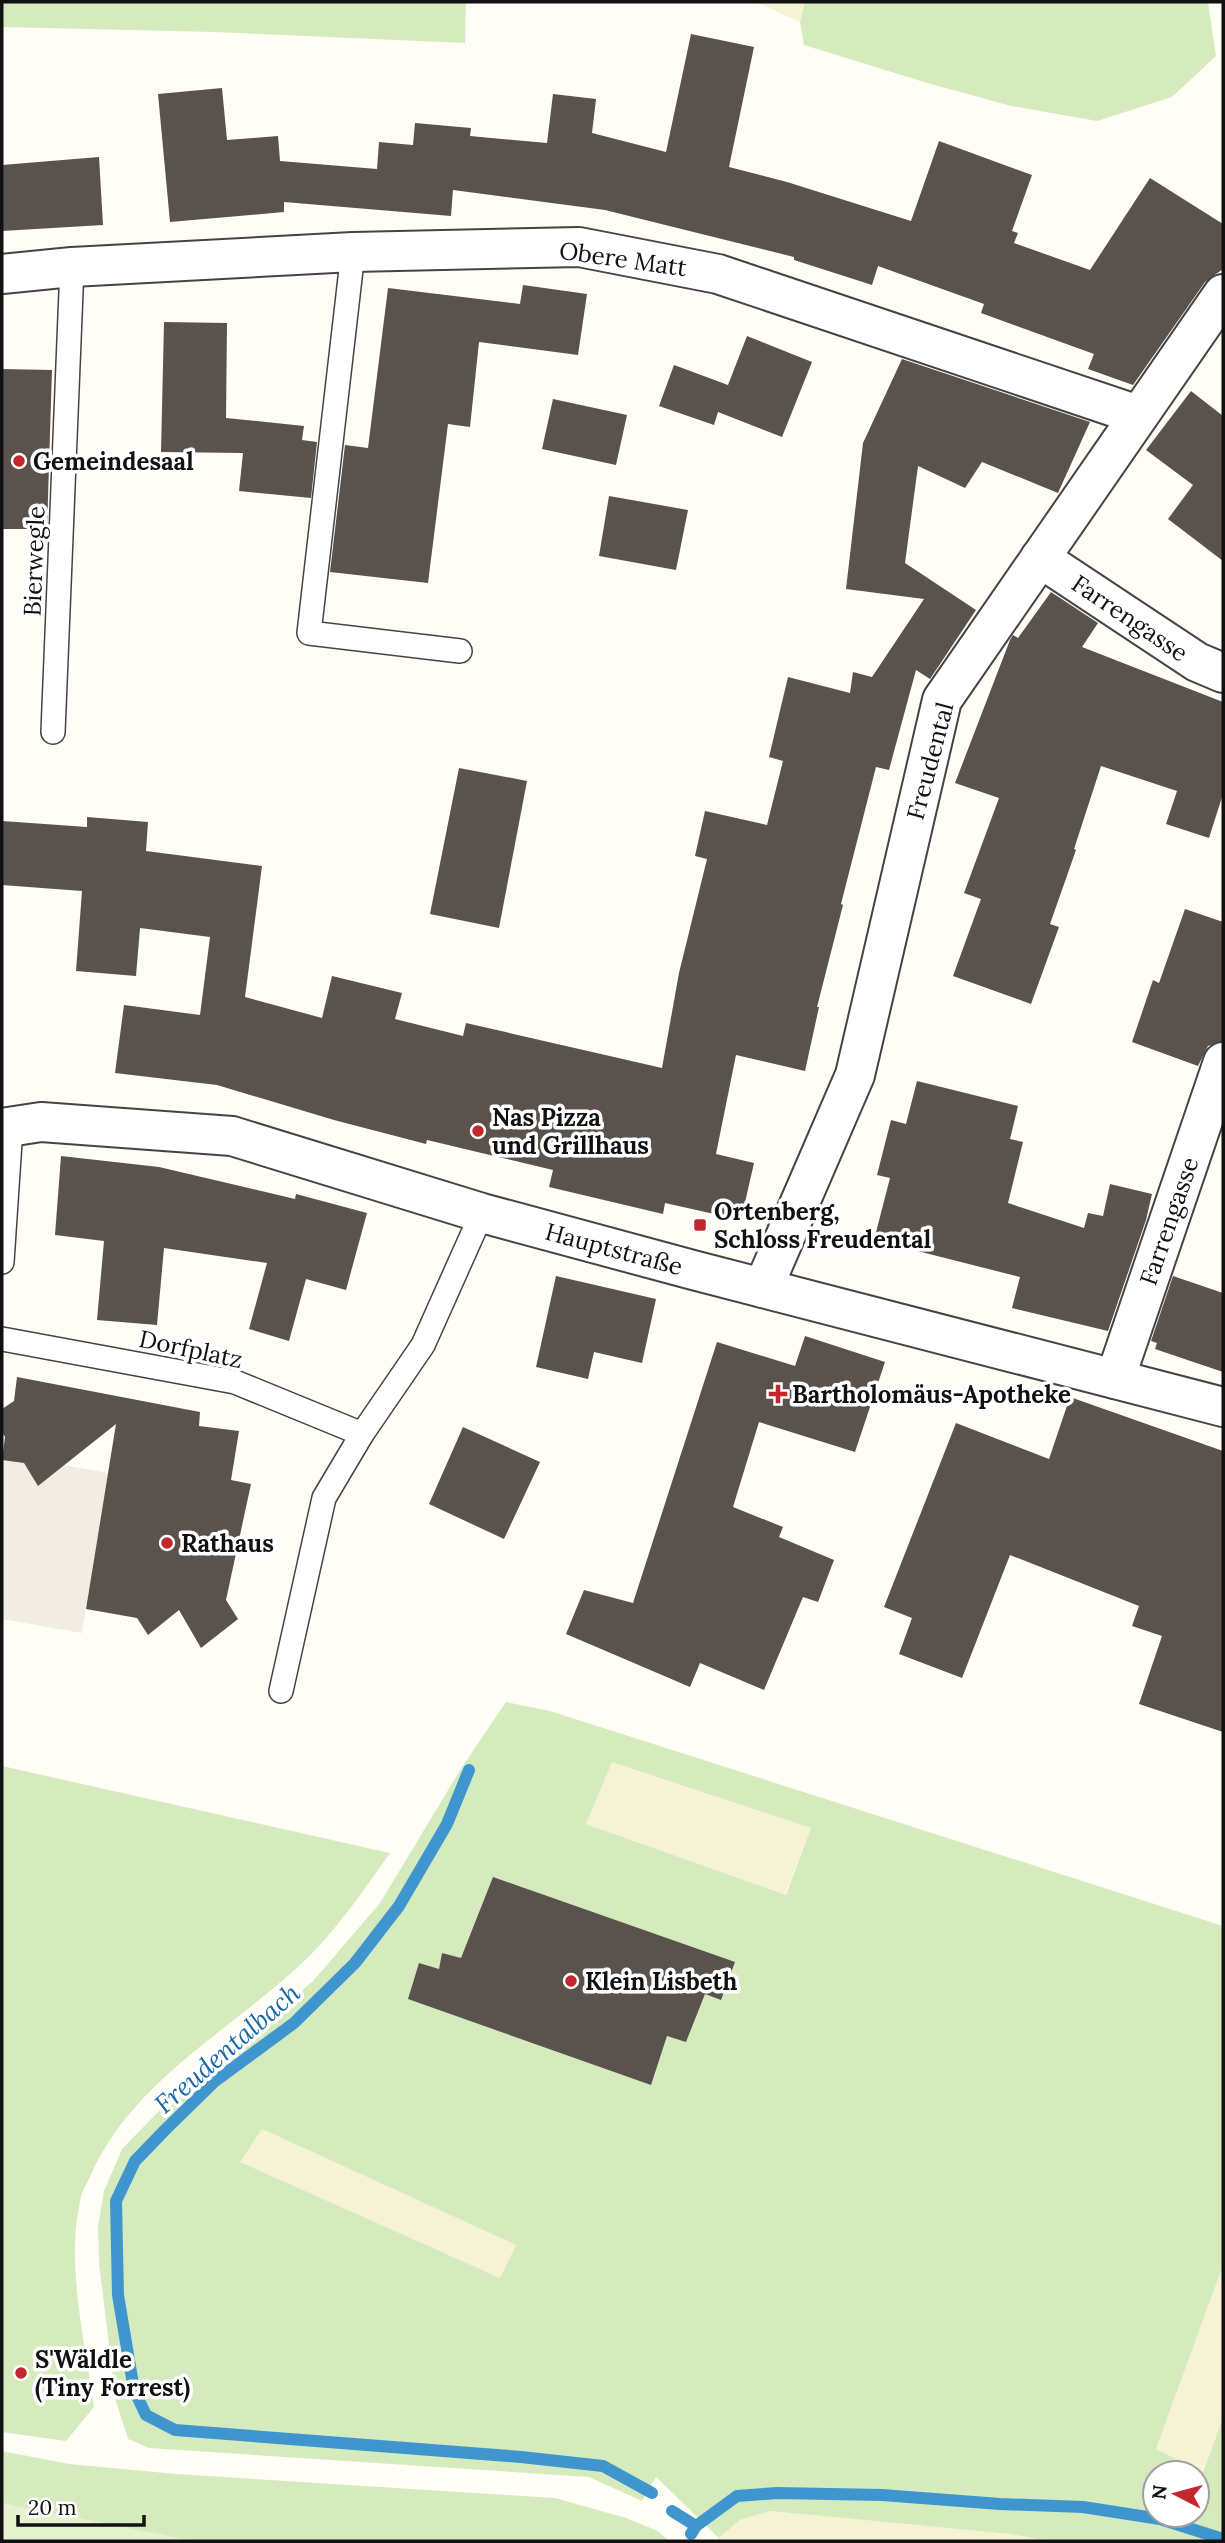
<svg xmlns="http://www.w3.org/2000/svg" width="1225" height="2543" viewBox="0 0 1225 2543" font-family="Lora,serif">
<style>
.farmland{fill:#f6f3d4}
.green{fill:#d5ebbd;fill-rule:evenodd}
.pitch{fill:#e6f2cf}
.plaza{fill:#f1ede2}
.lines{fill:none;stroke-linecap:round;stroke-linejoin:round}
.stream{stroke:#3f96cf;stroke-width:12}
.building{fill:#5a524d}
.service-casing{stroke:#444;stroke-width:26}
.minor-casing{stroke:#444;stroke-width:42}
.tertiary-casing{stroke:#444;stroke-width:42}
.service{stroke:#fff;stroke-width:23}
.minor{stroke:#fff;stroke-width:38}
.tertiary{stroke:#fff;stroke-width:38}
.poi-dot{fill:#c4262e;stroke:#fff;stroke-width:2.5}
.labels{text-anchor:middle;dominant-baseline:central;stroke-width:7;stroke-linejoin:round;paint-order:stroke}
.street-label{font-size:24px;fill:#111;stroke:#fff}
.poi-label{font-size:24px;font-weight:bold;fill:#111;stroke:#fff;text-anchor:start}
.water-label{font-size:26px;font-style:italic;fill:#1768a6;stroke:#fff}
</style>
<rect width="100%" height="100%" fill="#fffdf5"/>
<!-- farmland -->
<g class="farmland">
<path d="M 756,2 L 805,2 L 800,22 Z"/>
<path d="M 612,1761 L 811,1828 L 785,1895 L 586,1824 Z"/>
<path d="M 262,2129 L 516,2245 L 500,2278 L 239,2162 Z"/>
<path d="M 1223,2265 L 1223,2418 L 1203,2472 L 1156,2449 Z"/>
<path d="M 770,2511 L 1010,2534 L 1049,2541 L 716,2541 L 740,2520 Z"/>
</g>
<!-- green -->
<g class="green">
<path d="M 2,2 L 466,2 L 465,43 L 215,32 L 2,27 Z"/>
<path d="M 805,2 L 1208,2 L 1216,56 L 1172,97 L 1097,121 L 1011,106 L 924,82 L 804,45 L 800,22 Z"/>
<path d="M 506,1702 L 550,1711 L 1223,1926 L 1223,2265 L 1156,2449 L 1203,2472 L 1223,2418 L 1223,2541 L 1049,2541 L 1010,2534 L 770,2511 L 740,2520 L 719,2538 L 656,2477 L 642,2501 L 589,2477 L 149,2448 L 128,2439 L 116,2402 L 99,2263 L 98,2226 L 104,2191 L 122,2149 L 160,2110 L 313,1981 L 380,1903 L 462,1767 ZM 612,1762 L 811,1828 L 786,1895 L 586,1824 ZM 262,2129 L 516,2245 L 500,2278 L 240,2162 ZM 1155,2473 L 1197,2473 L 1197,2515 L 1155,2515 Z"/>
<path d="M 2,1766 L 390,1853 C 362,1892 336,1932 300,1965 C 228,2032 130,2083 90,2177 C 86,2185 81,2193 80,2202 C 66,2265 85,2343 94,2407 L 66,2441 L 2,2432 Z"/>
<path d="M 2,2451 L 69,2464 L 176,2474 L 555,2498 L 626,2518 L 658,2531 L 669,2541 L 2,2541 Z"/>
</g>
<!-- pitch -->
<path class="pitch" d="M 2,2503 L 195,2541 L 2,2541 Z"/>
<!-- plaza -->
<path class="plaza" d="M 2,1460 L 64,1465 L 108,1473 L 82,1633 L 2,1619 Z"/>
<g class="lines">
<!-- stream -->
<g class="stream">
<path d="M 469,1770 L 447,1824 L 399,1906 L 355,1963 L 294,2023 L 214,2082 L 165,2130 L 135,2161 L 116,2201 L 118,2295 L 134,2390 L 146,2415 L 175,2430 L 521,2457 L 603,2466 L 652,2493"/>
<path d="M 672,2511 L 696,2526"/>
<path d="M 691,2534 L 696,2526 L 737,2496 L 777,2493 L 882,2495 L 1000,2504 L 1083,2507 L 1160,2519 L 1223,2539"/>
</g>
</g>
<!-- building -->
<g class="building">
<path d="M 691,34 L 754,47 L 729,167 L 787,182 L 911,221 L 939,141 L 1032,175 L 1012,231 L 1018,233 L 1014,243 L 1090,270 L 1150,178 L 1223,224 L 1223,269 L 1205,282 L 1133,385 L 1088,369 L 1094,354 L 981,313 L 984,304 L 878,266 L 872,285 L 794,260 L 794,257 L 605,210 L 453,190 L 451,216 L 284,202 L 284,212 L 170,222 L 158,94 L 222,88 L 227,140 L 278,136 L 280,161 L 377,169 L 379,142 L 413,145 L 415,123 L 471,128 L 470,136 L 547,143 L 553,94 L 596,99 L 592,133 L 666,152 Z"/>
<path d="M 99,157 L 103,225 L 2,231 L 2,165 Z"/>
<path d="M 523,285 L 587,294 L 578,355 L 479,342 L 470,427 L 448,424 L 428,583 L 330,572 L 345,445 L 368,448 L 388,288 L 520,304 Z"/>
<path d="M 164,322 L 227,323 L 226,418 L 304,426 L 302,440 L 317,442 L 311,498 L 239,491 L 243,453 L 161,452 Z"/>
<path d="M 747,336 L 812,362 L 782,437 L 718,412 L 714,425 L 659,406 L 674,365 L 728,385 Z"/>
<path d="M 902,359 L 1090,422 L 1058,493 L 982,462 L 965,488 L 918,466 L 905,563 L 976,610 L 930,679 L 916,670 L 889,770 L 876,767 L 841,904 L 843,905 L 817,1007 L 819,1007 L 805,1071 L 736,1055 L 716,1154 L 754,1163 L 741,1220 L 665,1203 L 663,1214 L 549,1187 L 553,1170 L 427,1140 L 426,1144 L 334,1120 L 217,1085 L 115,1073 L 124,1005 L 200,1015 L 210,937 L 140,928 L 136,976 L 76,971 L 82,891 L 2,885 L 2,821 L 87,827 L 87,817 L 148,822 L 146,851 L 262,866 L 245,997 L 322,1018 L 332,976 L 402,993 L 395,1019 L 463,1036 L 466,1023 L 662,1068 L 679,973 L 707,859 L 695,856 L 705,811 L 767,825 L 783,761 L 769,757 L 788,677 L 850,693 L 853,672 L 872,677 L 924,599 L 846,589 L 863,443 Z"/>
<path d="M 2,369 L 52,370 L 47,529 L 2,529 Z"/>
<path d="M 1191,391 L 1223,416 L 1223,561 L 1168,519 L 1193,485 L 1146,450 Z"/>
<path d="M 553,399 L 627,415 L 616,465 L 542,449 Z"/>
<path d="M 609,496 L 688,510 L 676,570 L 599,556 Z"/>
<path d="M 1051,592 L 1098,623 L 1082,647 L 1223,702 L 1223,794 L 1209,838 L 1166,824 L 1177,791 L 1101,766 L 1074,849 L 1076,850 L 1050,924 L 1059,927 L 1031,1004 L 953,976 L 981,899 L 964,893 L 999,798 L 955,783 L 1010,640 L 1013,635 L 1018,638 Z"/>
<path d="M 459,768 L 527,781 L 499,928 L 430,914 Z"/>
<path d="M 1185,909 L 1223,922 L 1223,1041 L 1208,1046 L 1198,1066 L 1132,1042 L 1153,980 L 1159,983 Z"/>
<path d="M 917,1081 L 1018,1106 L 1010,1139 L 1023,1142 L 1008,1203 L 1084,1228 L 1088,1213 L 1103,1216 L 1110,1184 L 1152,1194 L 1146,1220 L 1108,1331 L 1012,1308 L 1020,1277 L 874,1240 L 890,1178 L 877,1175 L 891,1120 L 906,1124 Z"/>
<path d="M 61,1156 L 159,1167 L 295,1199 L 296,1194 L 367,1213 L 346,1290 L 306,1279 L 289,1341 L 249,1329 L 267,1263 L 164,1248 L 157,1325 L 97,1320 L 104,1241 L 55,1235 Z"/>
<path d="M 556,1276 L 656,1299 L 642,1363 L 594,1352 L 588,1379 L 536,1367 Z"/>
<path d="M 1173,1276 L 1223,1293 L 1223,1372 L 1155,1349 L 1157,1343 L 1151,1341 Z"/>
<path d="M 805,1336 L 885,1362 L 855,1452 L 759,1422 L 733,1507 L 783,1527 L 779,1537 L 834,1560 L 818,1602 L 803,1597 L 764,1690 L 700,1663 L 690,1687 L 566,1634 L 584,1590 L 633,1603 L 717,1342 L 795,1366 Z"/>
<path d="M 17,1377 L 200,1412 L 199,1426 L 239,1431 L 231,1480 L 251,1484 L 226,1600 L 238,1619 L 201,1648 L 179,1610 L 148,1635 L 137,1618 L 86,1609 L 116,1424 L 38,1486 L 24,1463 L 2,1460 L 5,1437 L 2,1432 L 2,1409 L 14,1401 Z"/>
<path d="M 1070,1397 L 1223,1451 L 1223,1732 L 1139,1704 L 1162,1636 L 1132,1626 L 1139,1606 L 1010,1555 L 962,1678 L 899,1654 L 912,1618 L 884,1607 L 956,1423 L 1049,1459 Z"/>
<path d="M 463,1427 L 540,1462 L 504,1539 L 429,1504 Z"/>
<path d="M 493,1877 L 735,1962 L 721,2000 L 705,1994 L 686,2042 L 667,2036 L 651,2085 L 408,1999 L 419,1963 L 439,1969 L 442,1953 L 461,1958 Z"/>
</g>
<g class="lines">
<!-- service casing -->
<g class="service-casing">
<g id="service">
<path d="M 353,252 L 309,633 L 460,651"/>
<path d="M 53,732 L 72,267"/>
<path d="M 2,1262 L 11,1127"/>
<path d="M 2,1339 L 235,1382 L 362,1434"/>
<path d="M 281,1691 L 324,1498 L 362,1434 L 423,1345 L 482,1213"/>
</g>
</g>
<!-- minor casing -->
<g class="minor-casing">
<g id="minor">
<path d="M 2,274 L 72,267 L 353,252 L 579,247 L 718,274 L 1138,415"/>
<path d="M 1040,558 L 1197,662 L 1223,673"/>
<path d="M 763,1288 L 855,1075 L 942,700 L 1223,294"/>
<path d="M 1115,1379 L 1223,1062"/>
</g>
</g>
<!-- tertiary casing -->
<g class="tertiary-casing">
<path id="tertiary" d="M 2,1128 L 41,1122 L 232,1136 L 482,1213 L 693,1270 L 1223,1407"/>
</g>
<!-- service -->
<use href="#service" class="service"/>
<!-- minor -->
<use href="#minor" class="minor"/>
<!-- tertiary -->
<use href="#tertiary" class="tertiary"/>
</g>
<!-- markers -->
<g class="poi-dot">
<circle cx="19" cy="461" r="7"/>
<circle cx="478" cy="1131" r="7"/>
<rect x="693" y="1218" width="14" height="14" rx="3.5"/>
<path d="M774.5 1383.5h7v7h7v7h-7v7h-7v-7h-7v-7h7z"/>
<circle cx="167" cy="1543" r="7"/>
<circle cx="571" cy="1981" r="7"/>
<circle cx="21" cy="2373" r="7"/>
</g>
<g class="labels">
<!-- street labels -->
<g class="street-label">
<text transform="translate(623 259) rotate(8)">Obere Matt</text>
<text transform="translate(34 561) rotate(-88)">Bierwegle</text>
<text transform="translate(1130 618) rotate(34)">Farrengasse</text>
<text transform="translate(930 761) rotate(-75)">Freudental</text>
<text transform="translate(1169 1221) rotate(-71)">Farrengasse</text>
<text transform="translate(614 1249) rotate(15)">Hauptstraße</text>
<text transform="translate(191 1349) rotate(12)">Dorfplatz</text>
</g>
<!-- poi labels -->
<g class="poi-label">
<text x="33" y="461">Gemeindesaal</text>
<text x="492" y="1117">Nas Pizza<tspan x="492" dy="28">und Grillhaus</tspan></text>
<text x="714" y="1211">Ortenberg,<tspan x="714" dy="28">Schloss Freudental</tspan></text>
<text x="792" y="1394">Bartholomäus-Apotheke</text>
<text x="181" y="1543">Rathaus</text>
<text x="585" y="1981">Klein Lisbeth</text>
<text x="35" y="2359">S'Wäldle<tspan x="35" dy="28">(Tiny Forrest)</tspan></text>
</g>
<!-- water labels -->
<g class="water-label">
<text transform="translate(227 2048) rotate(-41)">Freudentalbach</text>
</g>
</g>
<!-- border -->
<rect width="1225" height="2543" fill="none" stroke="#111111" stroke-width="7"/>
<!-- north arrow -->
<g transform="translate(1176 2494) rotate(276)"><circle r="33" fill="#ffffff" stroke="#a0a0a0" stroke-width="2"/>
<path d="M0-5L12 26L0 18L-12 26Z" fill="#c4262e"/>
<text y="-10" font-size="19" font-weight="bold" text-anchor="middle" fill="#111111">N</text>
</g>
<!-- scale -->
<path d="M18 2515v10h126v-10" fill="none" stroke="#111111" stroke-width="3.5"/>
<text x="28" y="2515" font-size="21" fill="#111111" stroke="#ffffff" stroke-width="5" paint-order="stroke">20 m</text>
</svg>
